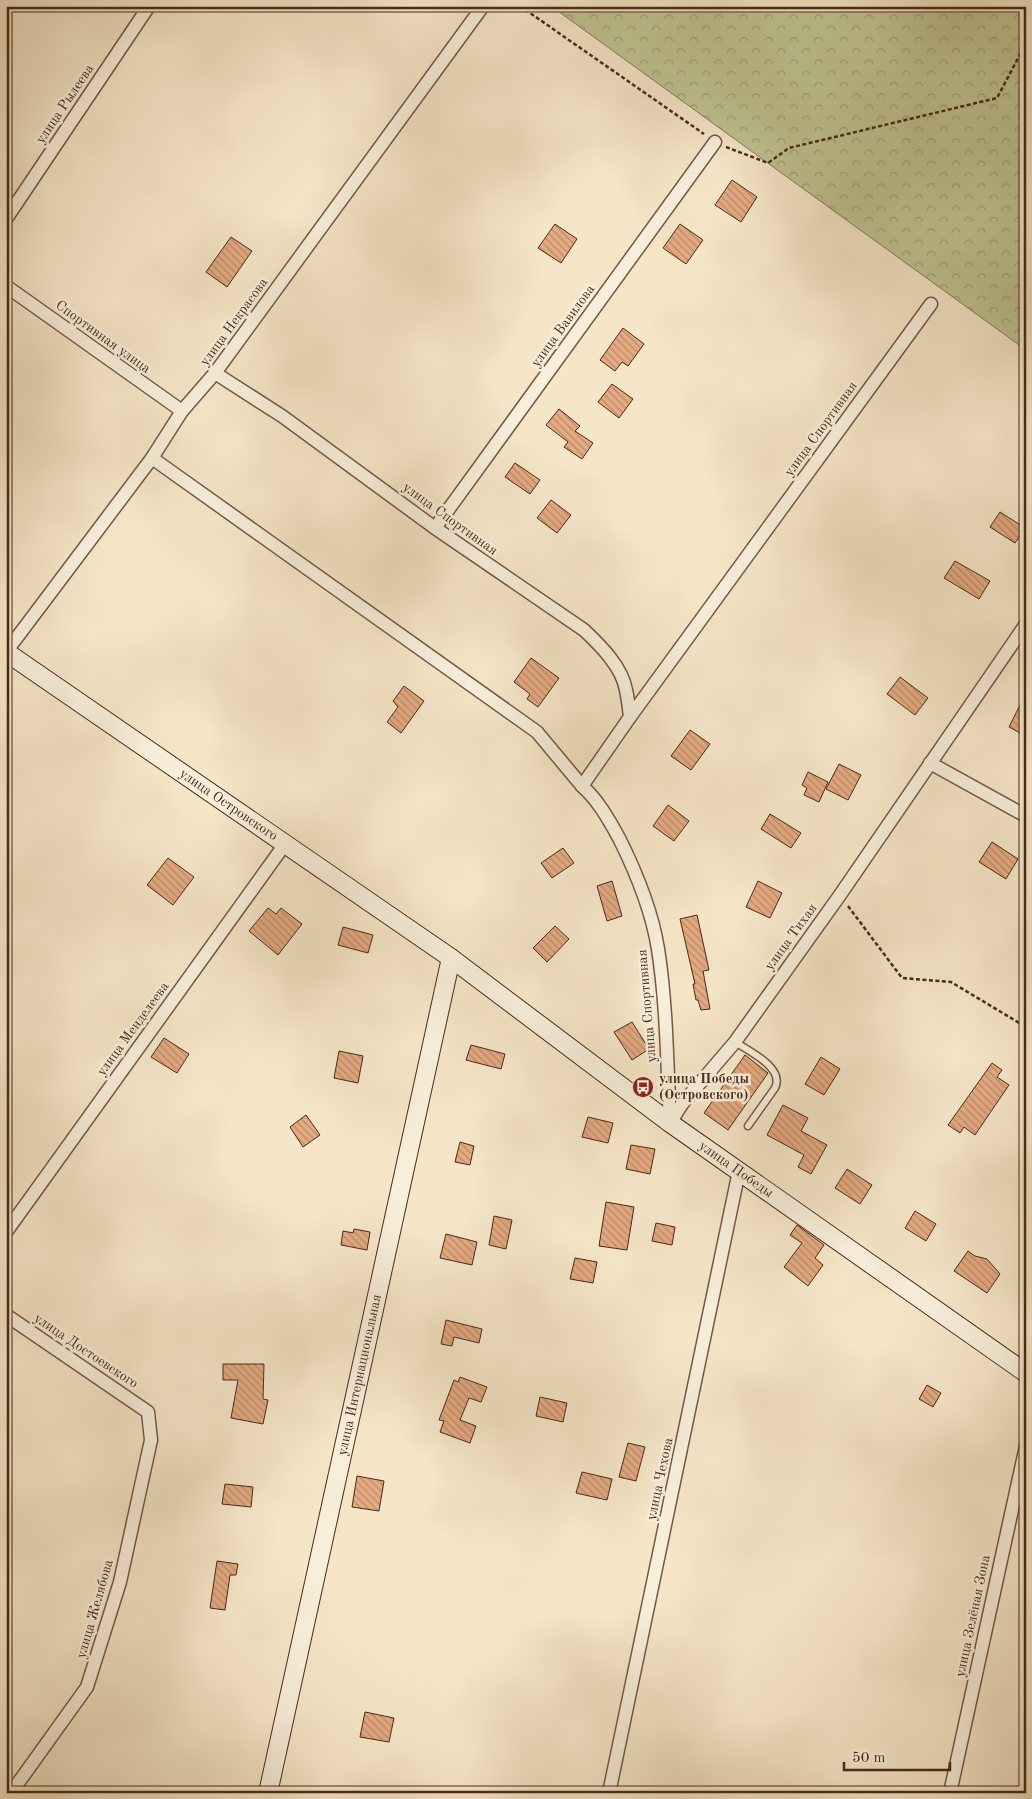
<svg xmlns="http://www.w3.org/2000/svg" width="1032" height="1799" viewBox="0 0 1032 1799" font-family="'Old Standard TT',serif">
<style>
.forest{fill:url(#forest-crowns);stroke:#847656}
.building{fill:url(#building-back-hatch);stroke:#492918}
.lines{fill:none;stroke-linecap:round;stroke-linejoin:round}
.lane-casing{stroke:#745844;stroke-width:9}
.street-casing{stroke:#745844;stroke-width:15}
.secondary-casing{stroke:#492918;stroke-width:20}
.path{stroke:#492918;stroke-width:2.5;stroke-dasharray:4 2.5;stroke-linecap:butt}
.lane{stroke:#f8efdb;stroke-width:6}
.street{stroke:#f8efdb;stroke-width:12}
.secondary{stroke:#f8efdb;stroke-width:18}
.labels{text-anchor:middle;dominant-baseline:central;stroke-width:5;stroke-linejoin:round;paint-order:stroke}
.street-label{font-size:14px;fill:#492918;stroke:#f8efdb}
.poi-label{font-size:14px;font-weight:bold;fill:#492918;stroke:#f8efdb;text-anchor:start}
</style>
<defs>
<pattern id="forest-crowns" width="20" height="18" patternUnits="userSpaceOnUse" patternTransform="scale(1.25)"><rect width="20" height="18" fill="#c0c393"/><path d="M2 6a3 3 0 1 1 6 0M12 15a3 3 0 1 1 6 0" fill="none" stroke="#9e9e77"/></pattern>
<pattern id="building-back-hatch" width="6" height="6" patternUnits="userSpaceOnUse" patternTransform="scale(1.25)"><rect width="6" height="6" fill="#e4aa81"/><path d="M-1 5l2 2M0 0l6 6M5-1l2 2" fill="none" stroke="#bb8a69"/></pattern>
</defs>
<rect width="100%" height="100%" fill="#f5e6c8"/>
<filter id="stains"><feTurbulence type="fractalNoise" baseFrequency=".004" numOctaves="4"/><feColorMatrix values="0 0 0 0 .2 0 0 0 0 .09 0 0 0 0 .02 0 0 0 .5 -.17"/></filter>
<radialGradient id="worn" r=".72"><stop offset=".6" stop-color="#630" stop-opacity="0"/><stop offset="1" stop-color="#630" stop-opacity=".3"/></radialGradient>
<!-- forest -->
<path class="forest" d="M 551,6 L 1026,6 L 1026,350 Z"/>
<!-- building -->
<g class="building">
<path d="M 732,180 L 757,197 L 741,222 L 715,205 Z"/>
<path d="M 555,224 L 577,239 L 561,263 L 538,248 Z"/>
<path d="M 680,224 L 703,240 L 686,264 L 663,248 Z"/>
<path d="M 231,237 L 252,251 L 227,287 L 206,272 Z"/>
<path d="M 623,328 L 644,344 L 628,366 L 622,362 L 615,371 L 600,360 Z"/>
<path d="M 612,384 L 633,399 L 619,418 L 598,402 Z"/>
<path d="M 559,409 L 580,426 L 575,431 L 593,443 L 582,459 L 564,447 L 568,442 L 546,425 Z"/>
<path d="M 515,463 L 540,480 L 530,494 L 505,477 Z"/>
<path d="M 551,500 L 571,515 L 557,533 L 537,518 Z"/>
<path d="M 1000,512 L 1025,528 L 1015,543 L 990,527 Z"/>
<path d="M 955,561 L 990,581 L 979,599 L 944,578 Z"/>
<path d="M 531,658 L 559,678 L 538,707 L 527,699 L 530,694 L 514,682 Z"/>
<path d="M 900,677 L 928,698 L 915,715 L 887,694 Z"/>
<path d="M 404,686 L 424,701 L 401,733 L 387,722 L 398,707 L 393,701 Z"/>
<path d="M 1026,693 L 1026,736 L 1009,727 Z"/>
<path d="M 690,730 L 710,744 L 691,770 L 671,756 Z"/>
<path d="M 839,764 L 861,775 L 848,800 L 826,789 Z"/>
<path d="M 808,772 L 828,782 L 819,802 L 804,795 L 807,788 L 802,785 Z"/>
<path d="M 668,805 L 689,821 L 674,841 L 653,826 Z"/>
<path d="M 770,814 L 801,833 L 791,848 L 761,829 Z"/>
<path d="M 992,842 L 1018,859 L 1006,879 L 979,862 Z"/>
<path d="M 563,848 L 574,863 L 552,878 L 541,863 Z"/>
<path d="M 168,858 L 194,877 L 173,905 L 147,885 Z"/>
<path d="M 612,881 L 622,916 L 607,921 L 597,886 Z"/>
<path d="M 758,881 L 782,893 L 770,918 L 746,907 Z"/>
<path d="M 268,908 L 276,914 L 281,908 L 302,924 L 278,955 L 249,931 Z"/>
<path d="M 697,915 L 709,970 L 703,971 L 710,1009 L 701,1010 L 698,1000 L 696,1000 L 693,984 L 695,984 L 680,919 Z"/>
<path d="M 555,926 L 569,939 L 547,962 L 533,948 Z"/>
<path d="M 343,927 L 373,935 L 368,953 L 338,945 Z"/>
<path d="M 632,1022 L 649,1049 L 632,1060 L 614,1032 Z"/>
<path d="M 164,1038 L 189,1054 L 177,1073 L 151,1057 Z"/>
<path d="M 471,1045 L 505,1054 L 501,1069 L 466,1060 Z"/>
<path d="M 339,1051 L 363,1056 L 358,1083 L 334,1078 Z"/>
<path d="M 745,1055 L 768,1073 L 728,1130 L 704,1113 Z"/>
<path d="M 821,1057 L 840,1069 L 824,1095 L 805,1084 Z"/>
<path d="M 992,1063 L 1002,1070 L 997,1077 L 1009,1085 L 975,1135 L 964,1127 L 960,1133 L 948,1125 Z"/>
<path d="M 783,1105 L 808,1118 L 801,1131 L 827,1145 L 811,1174 L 798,1167 L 804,1155 L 767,1135 Z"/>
<path d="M 306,1115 L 320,1135 L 303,1147 L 290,1127 Z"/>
<path d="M 588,1117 L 613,1123 L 608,1143 L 582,1137 Z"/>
<path d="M 460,1142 L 474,1146 L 470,1165 L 455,1162 Z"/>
<path d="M 631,1145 L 655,1149 L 650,1174 L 626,1169 Z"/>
<path d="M 847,1169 L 872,1185 L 860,1204 L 835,1188 Z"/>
<path d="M 606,1202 L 634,1207 L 627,1250 L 599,1246 Z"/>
<path d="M 915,1211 L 936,1224 L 926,1241 L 905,1228 Z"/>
<path d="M 494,1216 L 512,1220 L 506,1249 L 489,1245 Z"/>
<path d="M 656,1223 L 675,1227 L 672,1245 L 652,1241 Z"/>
<path d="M 797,1225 L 824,1245 L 815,1258 L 823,1265 L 808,1286 L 784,1267 L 802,1243 L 790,1235 Z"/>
<path d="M 354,1229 L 370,1232 L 367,1250 L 341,1245 L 343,1231 L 353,1233 Z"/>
<path d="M 446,1234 L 477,1242 L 472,1265 L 440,1258 Z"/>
<path d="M 968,1251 L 975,1256 L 987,1259 L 1000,1274 L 987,1293 L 954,1271 Z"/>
<path d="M 575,1258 L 597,1262 L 593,1283 L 570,1279 Z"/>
<path d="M 446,1320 L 482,1329 L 479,1343 L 454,1337 L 452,1346 L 441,1344 Z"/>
<path d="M 223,1364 L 264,1364 L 263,1399 L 268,1400 L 263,1424 L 231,1418 L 238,1380 L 223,1380 Z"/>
<path d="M 460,1377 L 487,1387 L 481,1402 L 469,1398 L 460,1420 L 476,1426 L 470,1443 L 440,1432 L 444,1421 L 439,1420 L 454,1380 L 458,1382 Z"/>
<path d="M 927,1385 L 941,1393 L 933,1407 L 919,1399 Z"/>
<path d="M 540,1397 L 567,1403 L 563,1422 L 536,1416 Z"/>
<path d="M 628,1443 L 645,1447 L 636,1481 L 619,1477 Z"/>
<path d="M 582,1472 L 612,1479 L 607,1500 L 576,1493 Z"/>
<path d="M 357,1476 L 384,1481 L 379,1511 L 352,1507 Z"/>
<path d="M 225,1484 L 253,1487 L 251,1507 L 222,1504 Z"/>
<path d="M 217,1561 L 238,1564 L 236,1575 L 230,1575 L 225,1610 L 210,1608 Z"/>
<path d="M 365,1712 L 394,1718 L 389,1742 L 360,1737 Z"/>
</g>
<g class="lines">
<!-- lane casing -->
<g class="lane-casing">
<path id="lane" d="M 735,1042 C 749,1051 785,1068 775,1088 L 748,1126"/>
</g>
<!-- street casing -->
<g class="street-casing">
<g id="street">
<path d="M 6,219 L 149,6"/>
<path d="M 6,286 L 182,411"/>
<path d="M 215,373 L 282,416 L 435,528 L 584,630 C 601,646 622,667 626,690 C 628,699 629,708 630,717"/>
<path d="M 152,458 L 537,732 L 582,786"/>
<path d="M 435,528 L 715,142"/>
<path d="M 6,652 L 152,458 L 182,411 L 215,373 L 483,6"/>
<path d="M 930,763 L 1026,816"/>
<path d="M 670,1123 C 667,1066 667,1006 658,949 C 652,911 636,872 619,838 C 609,820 598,800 582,786 L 630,717 L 931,304"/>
<path d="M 670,1123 L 682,1104 L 735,1042 L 840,895 L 1026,624"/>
<path d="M 6,1232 L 285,844"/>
<path d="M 6,1315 L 148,1412 L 151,1440 L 120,1582 L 87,1687 L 11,1793"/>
<path d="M 609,1793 L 739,1171"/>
<path d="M 950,1793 L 1026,1446"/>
</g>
</g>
<!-- secondary casing -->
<g class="secondary-casing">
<g id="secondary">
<path id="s1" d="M 6,652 L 451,958 L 670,1123 L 1026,1373"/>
<path id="s2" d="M 268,1793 L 451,958"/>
</g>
</g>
<!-- path -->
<g class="path">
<path d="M 520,6 L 704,134"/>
<path d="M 726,147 L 768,163 L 789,148 L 997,98 L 1026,43"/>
<path d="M 848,906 L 902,978 L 951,982 L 1026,1027"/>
</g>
<!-- lane -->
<use href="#lane" class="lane"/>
<!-- street -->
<use href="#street" class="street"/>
<!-- secondary -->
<use href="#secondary" class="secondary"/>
</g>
<!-- icons -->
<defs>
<g id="bus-disc" transform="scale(1.125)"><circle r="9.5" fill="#8f2418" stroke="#f8efdb"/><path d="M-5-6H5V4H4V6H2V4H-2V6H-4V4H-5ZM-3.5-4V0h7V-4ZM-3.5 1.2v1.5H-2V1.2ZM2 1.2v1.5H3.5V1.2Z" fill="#fff"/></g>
</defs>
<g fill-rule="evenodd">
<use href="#bus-disc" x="643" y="1087"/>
</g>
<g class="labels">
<!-- street labels -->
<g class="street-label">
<text transform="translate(65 104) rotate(-56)">улица Рылеева</text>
<text transform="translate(234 322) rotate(-54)">улица Некрасова</text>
<text transform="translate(563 326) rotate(-54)">улица Вавилова</text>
<text transform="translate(103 337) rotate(36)">Спортивная улица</text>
<text transform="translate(821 429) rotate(-54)">улица Спортивная</text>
<text transform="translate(450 519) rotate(36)">улица Спортивная</text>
<text stroke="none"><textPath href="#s1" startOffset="270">улица Островского</textPath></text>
<text transform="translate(791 937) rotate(-54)">улица Тихая</text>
<text transform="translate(647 1006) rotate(-95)">улица Спортивная</text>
<text transform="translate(133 1029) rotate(-54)">улица Менделеева</text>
<text stroke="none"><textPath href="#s1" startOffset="895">улица Победы</textPath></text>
<text transform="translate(86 1351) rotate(34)">улица Достоевского</text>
<text stroke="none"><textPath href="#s2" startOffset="428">улица Интернациональная</textPath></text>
<text transform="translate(660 1479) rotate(-78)">улица Чехова</text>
<text transform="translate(95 1609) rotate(-74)">улица Желябова</text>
<text transform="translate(973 1616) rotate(-78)">улица Зелёная Зона</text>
</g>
<!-- poi labels -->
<g class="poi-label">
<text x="659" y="1079">улица Победы<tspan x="659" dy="16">(Островского)</tspan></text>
</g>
</g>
<!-- margin -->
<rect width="1032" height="1799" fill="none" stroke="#f5e6c8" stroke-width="25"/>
<rect x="8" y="8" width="1017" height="1784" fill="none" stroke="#492918" stroke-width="2.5"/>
<rect x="12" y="12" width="1007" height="1774" fill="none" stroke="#492918"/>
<!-- scale -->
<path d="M844 1762v8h106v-8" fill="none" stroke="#492918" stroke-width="2.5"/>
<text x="852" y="1762" font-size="15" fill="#492918" stroke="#f8efdb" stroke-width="4" paint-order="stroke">50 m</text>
<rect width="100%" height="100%" filter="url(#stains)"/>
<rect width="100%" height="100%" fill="url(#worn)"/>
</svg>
